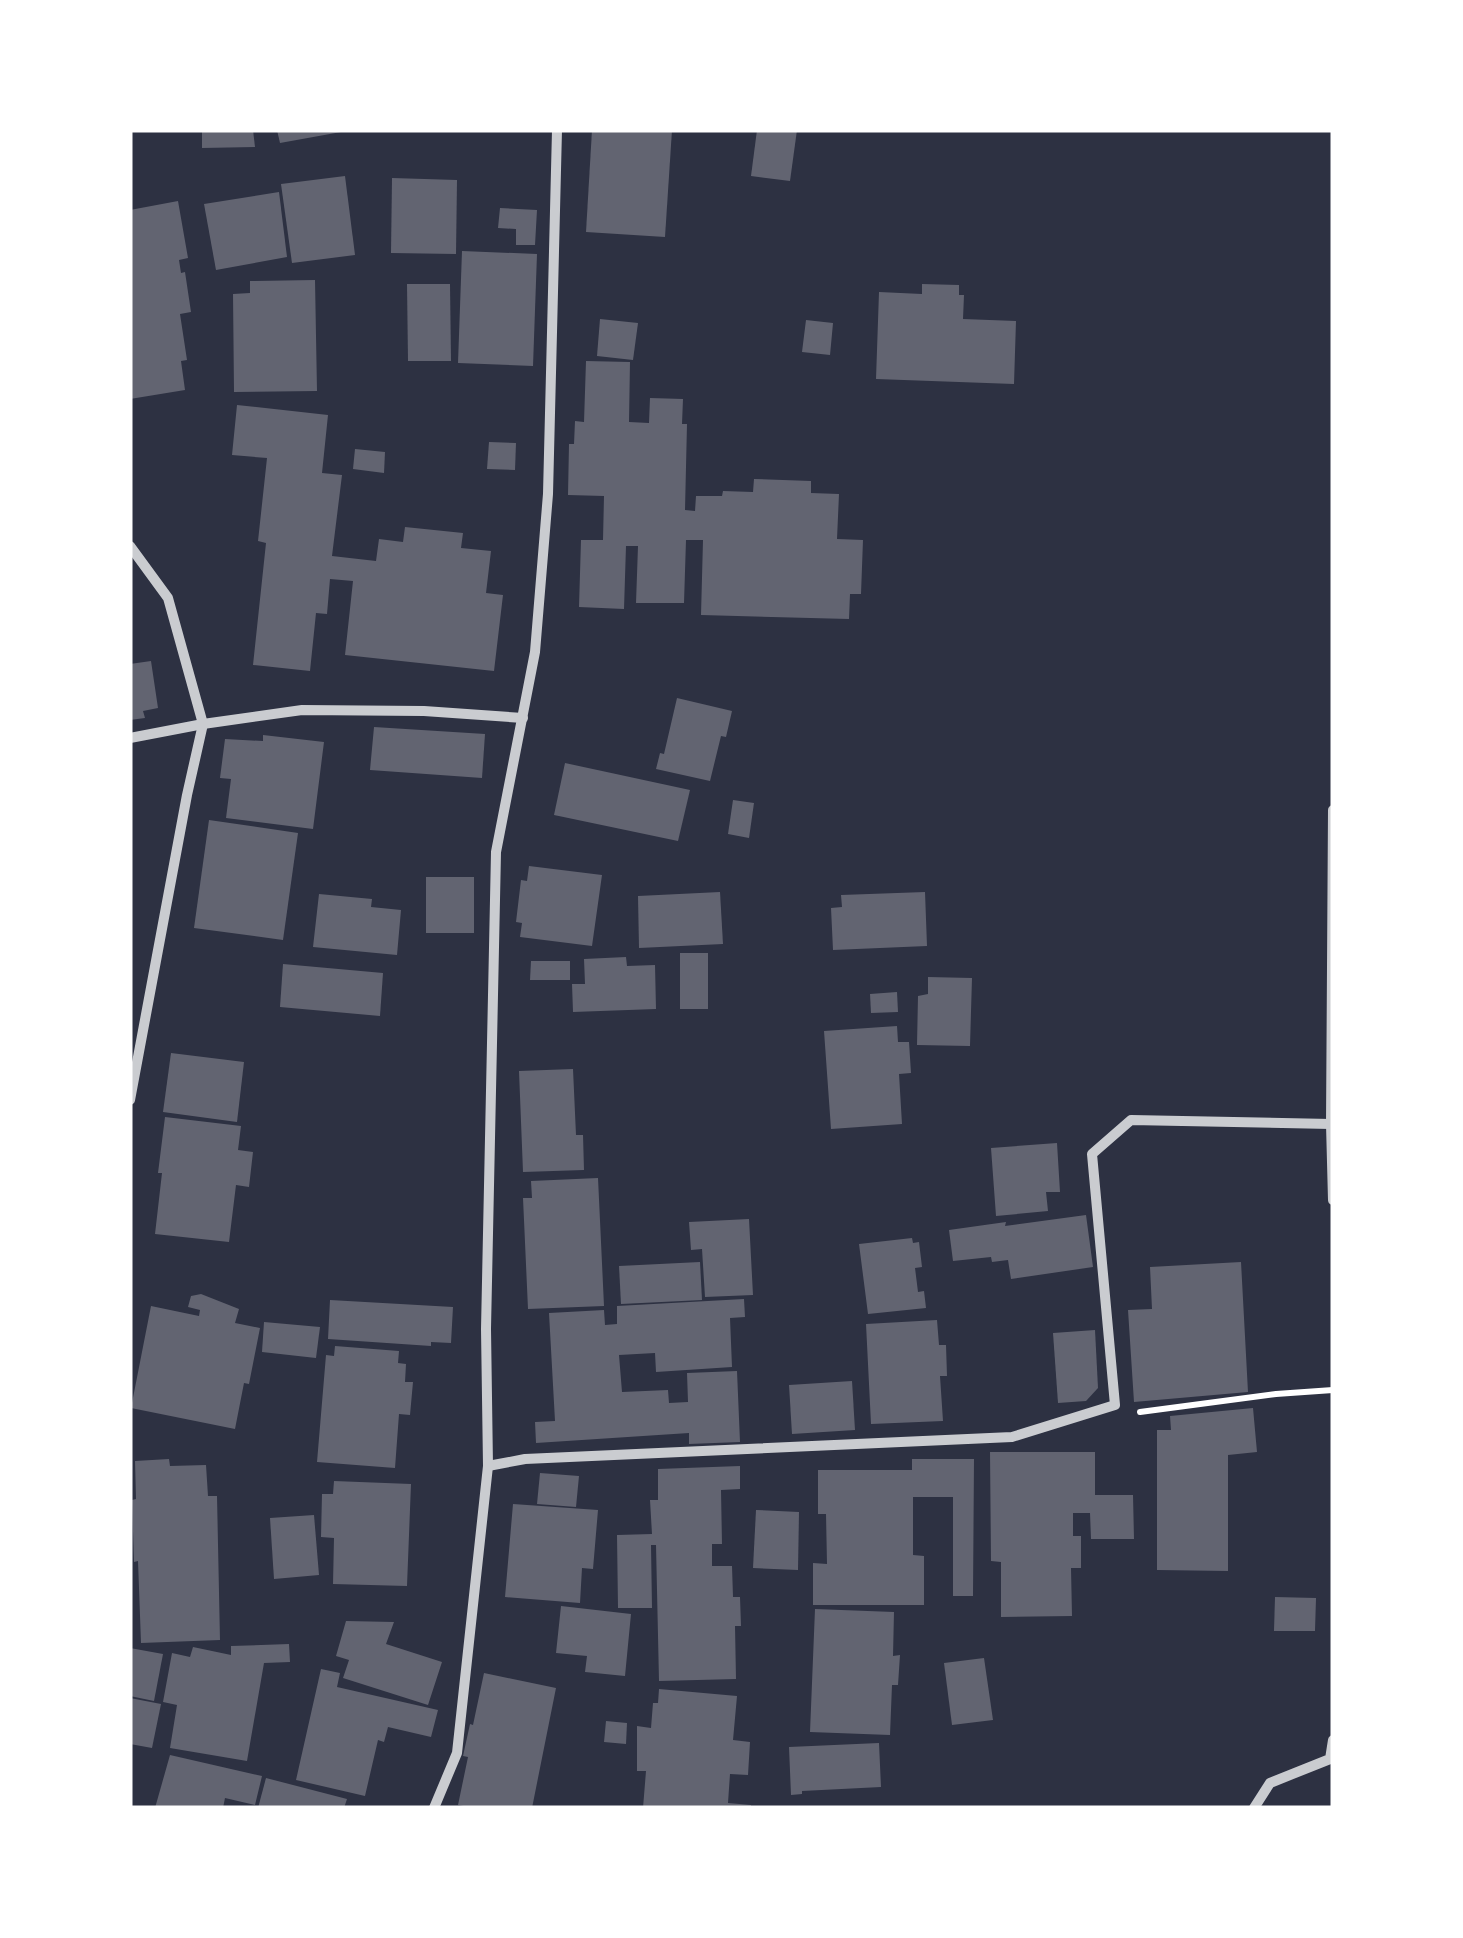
<svg xmlns="http://www.w3.org/2000/svg" width="1463" height="1938" viewBox="0 0 1463 1938" font-family="'Open Sans',sans-serif">
<style>
.building{fill:#626471}
.lines{fill:none;stroke-linecap:round;stroke-linejoin:round}
.path{stroke:#fff;stroke-width:6}
.minor{stroke:#caccd0;stroke-width:10}
</style>
<rect width="100%" height="100%" fill="#2d3142"/>
<!-- building -->
<g class="building">
<path d="M 202,130 L 253,130 L 255,147 L 202,148 Z"/>
<path d="M 277,130 L 341,130 L 341,132 L 280,143 Z"/>
<path d="M 592,130 L 672,130 L 665,237 L 586,232 Z"/>
<path d="M 757,130 L 797,130 L 790,181 L 751,176 Z"/>
<path d="M 345,176 L 355,255 L 292,263 L 281,184 Z"/>
<path d="M 392,178 L 457,180 L 456,254 L 391,253 Z"/>
<path d="M 279,192 L 287,257 L 216,270 L 204,204 Z"/>
<path d="M 178,201 L 188,258 L 179,260 L 181,273 L 185,272 L 191,312 L 180,314 L 187,360 L 181,361 L 185,390 L 130,399 L 130,210 Z"/>
<path d="M 500,208 L 537,210 L 535,245 L 516,245 L 516,229 L 498,228 Z"/>
<path d="M 462,251 L 537,254 L 533,366 L 458,363 Z"/>
<path d="M 315,280 L 317,391 L 234,392 L 233,294 L 250,293 L 250,281 Z"/>
<path d="M 407,284 L 450,284 L 451,361 L 408,361 Z"/>
<path d="M 922,284 L 959,285 L 959,295 L 964,295 L 963,319 L 1016,321 L 1014,384 L 876,379 L 879,292 L 922,294 Z"/>
<path d="M 600,319 L 638,323 L 633,360 L 597,356 Z"/>
<path d="M 806,320 L 833,323 L 830,355 L 802,352 Z"/>
<path d="M 586,361 L 630,362 L 629,422 L 649,423 L 650,398 L 683,399 L 682,424 L 687,424 L 685,510 L 695,511 L 696,496 L 722,496 L 723,491 L 753,492 L 754,479 L 811,481 L 811,493 L 839,494 L 837,539 L 863,540 L 861,594 L 850,594 L 849,619 L 701,615 L 703,540 L 686,540 L 684,603 L 636,603 L 638,546 L 626,546 L 624,609 L 579,607 L 581,540 L 603,540 L 604,496 L 568,495 L 569,444 L 574,444 L 575,421 L 584,422 Z"/>
<path d="M 237,405 L 328,415 L 322,473 L 342,475 L 332,556 L 376,561 L 379,539 L 403,542 L 405,527 L 463,533 L 461,548 L 491,551 L 486,593 L 503,595 L 494,671 L 345,655 L 353,581 L 330,579 L 327,614 L 316,613 L 310,671 L 253,665 L 266,543 L 258,541 L 267,458 L 232,455 Z"/>
<path d="M 489,442 L 516,443 L 515,470 L 487,469 Z"/>
<path d="M 355,449 L 385,452 L 384,473 L 353,469 Z"/>
<path d="M 151,661 L 158,708 L 143,711 L 145,718 L 130,720 L 130,664 Z"/>
<path d="M 677,698 L 732,711 L 726,737 L 721,736 L 710,781 L 656,769 L 660,753 L 664,754 Z"/>
<path d="M 374,727 L 485,734 L 482,778 L 370,770 Z"/>
<path d="M 263,735 L 324,742 L 313,829 L 226,818 L 231,779 L 220,778 L 225,739 L 263,741 Z"/>
<path d="M 565,763 L 690,790 L 678,841 L 554,815 Z"/>
<path d="M 733,800 L 754,803 L 749,838 L 728,834 Z"/>
<path d="M 209,820 L 298,833 L 283,940 L 194,928 Z"/>
<path d="M 529,866 L 602,875 L 592,946 L 520,937 L 522,923 L 516,922 L 521,880 L 527,881 Z"/>
<rect x="426" y="877" width="48" height="56"/>
<path d="M 720,892 L 723,944 L 639,948 L 638,896 Z"/>
<path d="M 925,892 L 927,946 L 833,950 L 831,908 L 842,907 L 841,895 Z"/>
<path d="M 319,894 L 372,899 L 371,907 L 401,910 L 397,955 L 313,947 Z"/>
<rect x="680" y="953" width="28" height="56"/>
<path d="M 626,957 L 627,966 L 655,965 L 656,1009 L 573,1012 L 572,984 L 585,984 L 584,959 Z"/>
<path d="M 531,961 L 570,961 L 570,980 L 530,980 Z"/>
<path d="M 283,964 L 383,973 L 380,1016 L 280,1007 Z"/>
<path d="M 928,977 L 972,978 L 970,1046 L 917,1045 L 918,996 L 928,994 Z"/>
<path d="M 897,992 L 898,1012 L 871,1013 L 870,994 Z"/>
<path d="M 897,1026 L 898,1042 L 909,1042 L 911,1073 L 899,1074 L 902,1124 L 831,1129 L 824,1031 Z"/>
<path d="M 171,1053 L 244,1062 L 237,1122 L 163,1112 Z"/>
<path d="M 573,1069 L 576,1135 L 583,1135 L 584,1170 L 523,1172 L 519,1071 Z"/>
<path d="M 165,1117 L 241,1126 L 238,1150 L 253,1152 L 249,1187 L 236,1185 L 229,1242 L 155,1234 L 162,1173 L 158,1173 Z"/>
<path d="M 1057,1143 L 1060,1192 L 1046,1192 L 1048,1211 L 996,1216 L 991,1148 Z"/>
<path d="M 598,1178 L 604,1306 L 528,1309 L 523,1198 L 532,1198 L 531,1181 Z"/>
<path d="M 1086,1215 L 1093,1267 L 1011,1279 L 1008,1260 L 992,1262 L 991,1257 L 953,1261 L 949,1230 L 1006,1222 L 1005,1226 Z"/>
<path d="M 749,1219 L 753,1295 L 705,1297 L 702,1249 L 691,1250 L 689,1222 Z"/>
<path d="M 912,1238 L 913,1243 L 919,1242 L 922,1267 L 915,1268 L 918,1292 L 924,1291 L 926,1308 L 868,1314 L 859,1244 Z"/>
<path d="M 700,1262 L 702,1300 L 621,1304 L 619,1266 Z"/>
<path d="M 1241,1262 L 1248,1392 L 1134,1402 L 1128,1310 L 1152,1309 L 1150,1267 Z"/>
<path d="M 201,1294 L 239,1309 L 235,1323 L 260,1328 L 249,1384 L 244,1383 L 235,1429 L 131,1408 L 151,1306 L 199,1316 L 200,1310 L 188,1307 L 191,1296 Z"/>
<path d="M 744,1299 L 745,1317 L 730,1318 L 732,1367 L 656,1372 L 655,1353 L 619,1355 L 622,1392 L 668,1390 L 669,1403 L 688,1402 L 687,1373 L 737,1371 L 740,1442 L 689,1444 L 689,1433 L 536,1443 L 535,1422 L 555,1421 L 549,1313 L 604,1310 L 605,1325 L 617,1324 L 617,1306 Z"/>
<path d="M 330,1300 L 453,1307 L 451,1343 L 431,1342 L 431,1346 L 328,1339 Z"/>
<path d="M 937,1320 L 939,1345 L 946,1345 L 947,1376 L 940,1376 L 943,1421 L 871,1424 L 866,1324 Z"/>
<path d="M 264,1322 L 320,1327 L 316,1358 L 262,1352 Z"/>
<path d="M 1095,1330 L 1098,1388 L 1086,1401 L 1058,1403 L 1053,1333 Z"/>
<path d="M 335,1346 L 399,1351 L 398,1363 L 406,1364 L 405,1382 L 413,1382 L 410,1415 L 399,1414 L 395,1468 L 317,1462 L 326,1355 L 334,1356 Z"/>
<path d="M 852,1381 L 855,1430 L 792,1434 L 789,1385 Z"/>
<path d="M 1253,1408 L 1257,1452 L 1228,1455 L 1228,1571 L 1157,1570 L 1157,1430 L 1171,1430 L 1170,1416 Z"/>
<path d="M 990,1452 L 1095,1452 L 1095,1495 L 1133,1495 L 1134,1539 L 1091,1539 L 1090,1513 L 1073,1513 L 1073,1536 L 1081,1536 L 1081,1568 L 1071,1568 L 1072,1616 L 1001,1617 L 1001,1562 L 991,1561 Z"/>
<path d="M 169,1459 L 170,1466 L 206,1465 L 208,1496 L 217,1496 L 220,1640 L 141,1643 L 138,1561 L 134,1562 L 132,1500 L 136,1499 L 135,1461 Z"/>
<path d="M 912,1459 L 974,1459 L 973,1596 L 953,1596 L 953,1497 L 913,1497 L 913,1555 L 924,1556 L 924,1605 L 813,1605 L 813,1563 L 827,1564 L 826,1514 L 818,1514 L 818,1470 L 912,1470 Z"/>
<path d="M 740,1466 L 740,1489 L 721,1490 L 722,1544 L 712,1544 L 712,1566 L 732,1566 L 733,1597 L 740,1597 L 741,1626 L 735,1626 L 736,1679 L 659,1681 L 656,1545 L 651,1545 L 652,1608 L 618,1608 L 617,1535 L 652,1534 L 650,1500 L 658,1500 L 658,1469 Z"/>
<path d="M 540,1473 L 579,1476 L 576,1507 L 537,1504 Z"/>
<path d="M 334,1481 L 411,1484 L 407,1586 L 333,1584 L 334,1538 L 321,1537 L 322,1494 L 333,1494 Z"/>
<path d="M 513,1504 L 598,1510 L 593,1569 L 582,1568 L 580,1603 L 505,1597 Z"/>
<path d="M 756,1510 L 799,1512 L 798,1570 L 753,1568 Z"/>
<path d="M 314,1515 L 319,1575 L 274,1579 L 270,1518 Z"/>
<path d="M 1275,1597 L 1316,1598 L 1315,1631 L 1274,1631 Z"/>
<path d="M 561,1606 L 631,1614 L 625,1676 L 585,1672 L 587,1656 L 556,1653 Z"/>
<path d="M 815,1609 L 894,1612 L 893,1656 L 900,1655 L 898,1685 L 892,1685 L 890,1735 L 810,1732 Z"/>
<path d="M 346,1621 L 394,1622 L 386,1644 L 442,1662 L 428,1705 L 343,1678 L 349,1660 L 336,1656 Z"/>
<path d="M 289,1644 L 290,1662 L 264,1663 L 247,1761 L 170,1748 L 177,1705 L 163,1702 L 172,1653 L 190,1657 L 193,1647 L 231,1655 L 231,1646 Z"/>
<path d="M 130,1648 L 163,1654 L 154,1701 L 130,1696 Z"/>
<path d="M 984,1658 L 993,1720 L 952,1725 L 944,1663 Z"/>
<path d="M 321,1669 L 340,1673 L 337,1687 L 438,1710 L 431,1737 L 388,1727 L 384,1742 L 378,1740 L 365,1796 L 296,1780 Z"/>
<path d="M 484,1673 L 556,1688 L 532,1808 L 474,1808 L 458,1805 L 468,1757 L 463,1756 L 470,1724 L 473,1725 Z"/>
<path d="M 659,1689 L 737,1696 L 733,1740 L 750,1742 L 748,1775 L 730,1774 L 728,1803 L 751,1805 L 751,1808 L 643,1808 L 646,1771 L 637,1771 L 637,1726 L 651,1728 L 653,1703 L 658,1703 Z"/>
<path d="M 130,1698 L 161,1704 L 152,1748 L 130,1744 Z"/>
<path d="M 606,1721 L 627,1723 L 626,1744 L 604,1742 Z"/>
<path d="M 879,1743 L 881,1787 L 802,1791 L 802,1794 L 791,1795 L 789,1747 Z"/>
<path d="M 170,1755 L 262,1776 L 255,1805 L 225,1798 L 223,1808 L 155,1808 Z"/>
<path d="M 266,1778 L 347,1799 L 344,1808 L 258,1808 Z"/>
</g>
<g class="lines">
<!-- path -->
<path class="path" d="M 1140,1412 L 1276,1394 L 1333,1390"/>
<!-- minor -->
<g class="minor">
<path d="M 130,546 L 168,598 L 203,724 L 187,795 L 130,1100"/>
<path d="M 130,738 L 203,724 L 302,710 L 424,711 L 523,718"/>
<path d="M 1333,810 L 1331,1124 L 1333,1200"/>
<path d="M 488,1466 L 525,1459 L 1012,1437 L 1115,1405 L 1092,1154 L 1131,1120 L 1331,1124"/>
<path d="M 434,1808 L 457,1753 L 488,1466 L 486,1329 L 496,852 L 535,652 L 548,494 L 557,130"/>
<path d="M 1254,1808 L 1270,1783 L 1330,1759 L 1333,1740"/>
</g>
</g>
<!-- border -->
<rect width="1463" height="1938" fill="none" stroke="#ffffff" stroke-width="265"/>
</svg>
